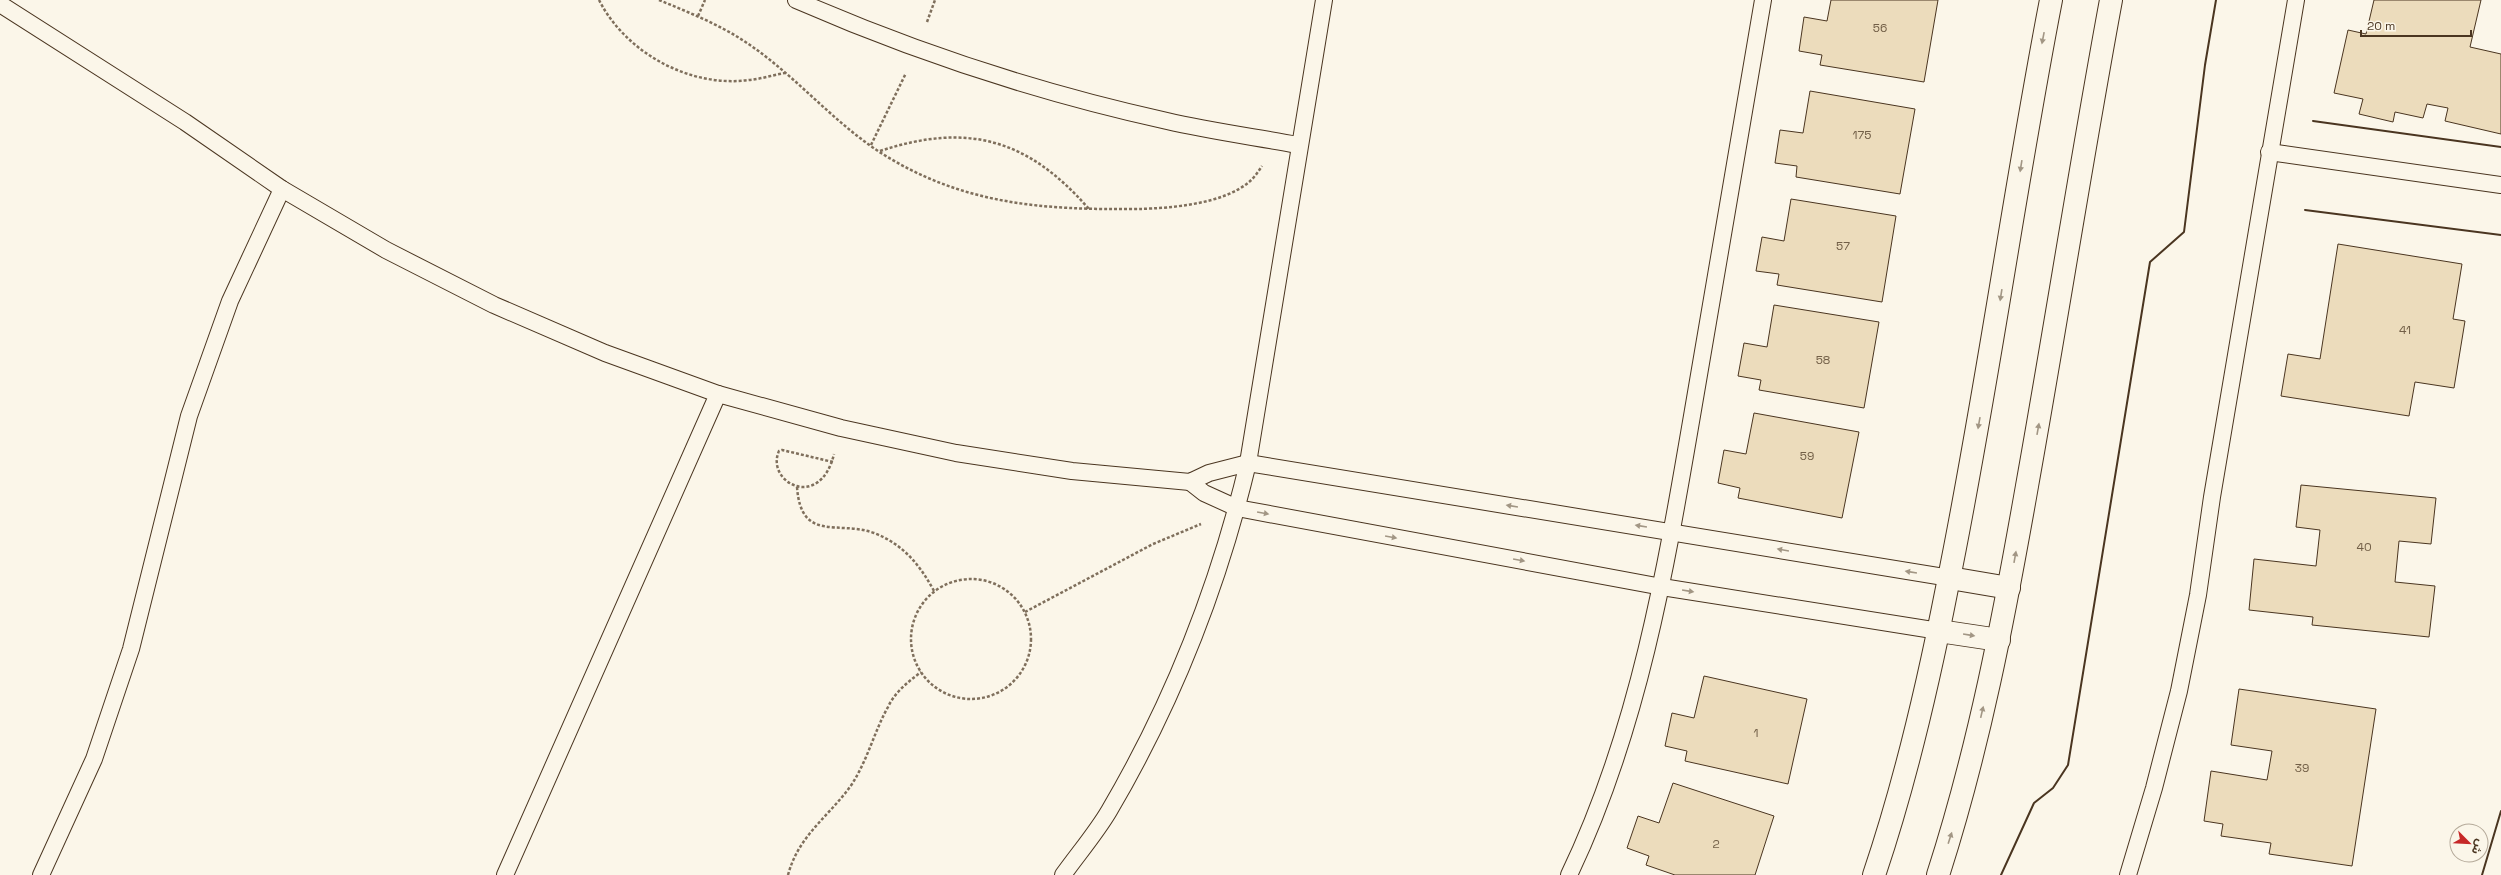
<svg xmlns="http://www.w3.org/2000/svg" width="2501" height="875" viewBox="0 0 2501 875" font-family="'Space Grotesk','Noto Sans Arabic',sans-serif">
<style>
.building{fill:#ecdcbc;stroke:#4a3520}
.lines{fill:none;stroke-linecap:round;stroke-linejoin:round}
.service-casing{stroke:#4a3520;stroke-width:18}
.tertiary-casing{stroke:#4a3520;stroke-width:24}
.path{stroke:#7f6f5c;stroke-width:2.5;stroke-dasharray:3 2;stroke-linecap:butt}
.service{stroke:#fbf6e9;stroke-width:16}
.tertiary{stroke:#fbf6e9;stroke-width:22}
.wall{stroke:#4a3520;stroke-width:2}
.oneway{fill:#a29684}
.labels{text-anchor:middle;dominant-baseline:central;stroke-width:3;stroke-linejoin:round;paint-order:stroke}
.number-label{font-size:12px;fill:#725f47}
</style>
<rect width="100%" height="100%" fill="#fbf6e9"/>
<!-- building -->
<g class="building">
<path d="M 1831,0 L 1938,0 L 1924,82 L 1820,65 L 1822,55 L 1799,51 L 1804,17 L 1827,21 Z"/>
<path d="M 2374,0 L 2481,0 L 2470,47 L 2501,54 L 2501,134 L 2445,121 L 2448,108 L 2427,104 L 2423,118 L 2395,112 L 2393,122 L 2359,114 L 2363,99 L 2334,93 L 2348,30 L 2366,34 Z"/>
<path d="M 1810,91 L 1915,109 L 1900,194 L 1796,177 L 1797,166 L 1775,163 L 1780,130 L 1803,133 Z"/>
<path d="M 1791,199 L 1896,216 L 1882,302 L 1777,285 L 1779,274 L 1756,271 L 1762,237 L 1784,241 Z"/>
<path d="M 2338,244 L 2462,264 L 2453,319 L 2465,321 L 2454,388 L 2415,382 L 2409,416 L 2281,396 L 2288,354 L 2320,359 Z"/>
<path d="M 1774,305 L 1879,322 L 1864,408 L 1759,390 L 1761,380 L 1738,376 L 1744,343 L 1767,347 Z"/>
<path d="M 1754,413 L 1859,432 L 1842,518 L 1738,498 L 1740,488 L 1718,483 L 1724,450 L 1746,454 Z"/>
<path d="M 2301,485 L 2436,498 L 2431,544 L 2399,541 L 2395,582 L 2435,586 L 2429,637 L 2312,625 L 2313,617 L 2249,610 L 2254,559 L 2316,566 L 2320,530 L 2296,527 Z"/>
<path d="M 1704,676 L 1807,699 L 1788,784 L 1685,761 L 1687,751 L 1665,746 L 1672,713 L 1694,718 Z"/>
<path d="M 2239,689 L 2376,709 L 2352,866 L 2269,854 L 2271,843 L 2221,836 L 2223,824 L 2204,821 L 2211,771 L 2267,780 L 2272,751 L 2231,745 Z"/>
<path d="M 1673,783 L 1774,816 L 1755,875 L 1675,875 L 1646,865 L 1649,856 L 1627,848 L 1638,816 L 1659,823 Z"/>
</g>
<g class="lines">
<!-- service casing -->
<g class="service-casing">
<g id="service">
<path d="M 796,0 C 915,52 1040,93 1167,121 C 1210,131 1255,137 1298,145"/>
<path d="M 0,4 L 185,122 L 282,189 L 386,250 L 494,305 L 605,353 L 718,394 L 841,428 L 956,453 L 1072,471 L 1190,482 L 1209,473 L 1248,463 L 1950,578"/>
<path d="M 2269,152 L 2501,185"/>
<path d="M 1190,482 L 1204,493 L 1237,508 L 1662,587 L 1939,631"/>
<path d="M 41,875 L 94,759 L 131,649 L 189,416 L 230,301 L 282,189"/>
<path d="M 505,875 L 718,394"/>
<path d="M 1063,875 C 1078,854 1096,833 1109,811 C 1172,704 1219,584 1248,463 L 1324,0"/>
<path d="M 1569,875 C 1639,729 1666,568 1693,410 C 1716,273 1740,137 1763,0"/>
<path d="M 2128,875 L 2154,788 L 2179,691 L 2198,595 L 2212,497 L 2296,0"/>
</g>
</g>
<!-- tertiary casing -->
<g class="tertiary-casing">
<g id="tertiary">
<path d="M 1950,578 L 2009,588"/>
<path d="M 1939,631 L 1999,640"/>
<path d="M 1874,875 C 1906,781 1928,685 1947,588 C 1987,393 2013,196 2051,0"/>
<path d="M 1938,875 C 1979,748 2004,617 2027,486 C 2056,324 2081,162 2111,0"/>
</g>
</g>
<!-- path -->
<g class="path">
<path d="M 599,0 C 626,53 690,88 749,80 C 761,79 773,75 785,73"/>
<path d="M 659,0 C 688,12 718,24 744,41 C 793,73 830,119 878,151 C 961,205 1043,210 1139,209 C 1172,208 1223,204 1249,182 C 1254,178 1258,172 1262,166"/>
<path d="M 698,16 L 705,0"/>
<path d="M 927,22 L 935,0"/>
<path d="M 871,145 L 906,73"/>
<path d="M 880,151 C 968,122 1028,139 1089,209"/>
<path d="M 833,462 L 782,450 L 779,451 C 765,482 820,512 834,454"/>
<path d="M 797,487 C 801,543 838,520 874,533 C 903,544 920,565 934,591"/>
<circle cx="971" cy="639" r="60"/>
<path d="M 1025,612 L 1153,544 L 1201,524"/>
<path d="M 788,875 C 799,834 830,816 852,784 C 868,759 874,732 888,707 C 895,692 908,682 921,672"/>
</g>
<!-- service -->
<use href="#service" class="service"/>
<!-- tertiary -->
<use href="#tertiary" class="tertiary"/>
<!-- wall -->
<g class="wall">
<path d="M 2313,121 L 2501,147"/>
<path d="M 2305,210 L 2501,235"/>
<path d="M 2001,875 L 2034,803 L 2053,788 L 2068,765 L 2150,262 L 2184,232 L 2205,65 L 2216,0"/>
<path d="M 2482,875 L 2501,811"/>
</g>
</g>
<!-- one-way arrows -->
<defs><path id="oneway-solid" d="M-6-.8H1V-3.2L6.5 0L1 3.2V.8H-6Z"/></defs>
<g class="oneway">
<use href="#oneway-solid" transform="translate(2043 38) rotate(101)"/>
<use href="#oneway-solid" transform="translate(2021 166) rotate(99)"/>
<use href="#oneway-solid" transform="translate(2001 295) rotate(99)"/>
<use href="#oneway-solid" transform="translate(1979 423) rotate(100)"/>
<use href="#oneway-solid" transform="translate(2038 429) rotate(-80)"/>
<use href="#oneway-solid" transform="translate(1512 506) rotate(-171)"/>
<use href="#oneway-solid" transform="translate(1263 513) rotate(10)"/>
<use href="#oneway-solid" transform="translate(1641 526) rotate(-171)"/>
<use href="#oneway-solid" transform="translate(1391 537) rotate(10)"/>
<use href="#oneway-solid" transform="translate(1783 550) rotate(-170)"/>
<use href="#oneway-solid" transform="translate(2015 557) rotate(-80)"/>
<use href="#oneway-solid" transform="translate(1519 560) rotate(10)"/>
<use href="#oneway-solid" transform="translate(1911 572) rotate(-171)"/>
<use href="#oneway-solid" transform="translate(1688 591) rotate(9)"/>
<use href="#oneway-solid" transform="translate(1969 635) rotate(9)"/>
<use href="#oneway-solid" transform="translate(1982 712) rotate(-77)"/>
<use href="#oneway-solid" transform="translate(1950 838) rotate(-72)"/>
</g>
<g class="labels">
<!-- number labels -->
<g class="number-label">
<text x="1880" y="28">56</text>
<text x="1862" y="135">175</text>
<text x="1843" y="246">57</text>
<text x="2405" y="330">41</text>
<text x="1823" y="360">58</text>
<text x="1807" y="456">59</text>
<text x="2364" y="547">40</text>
<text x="1756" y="733">1</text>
<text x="2302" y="768">39</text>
<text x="1716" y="844">2</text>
</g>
</g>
<!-- north arrow -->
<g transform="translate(2469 843) rotate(114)"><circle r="19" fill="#fbf6e9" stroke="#b4a999"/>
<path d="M0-3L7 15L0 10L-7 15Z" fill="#c62828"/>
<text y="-6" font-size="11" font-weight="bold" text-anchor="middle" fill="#4a3520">ش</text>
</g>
<!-- scale -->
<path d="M2361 30v6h110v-6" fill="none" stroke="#4a3520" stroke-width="2"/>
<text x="2367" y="30" font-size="12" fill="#4a3520" stroke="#fbf6e9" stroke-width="3" paint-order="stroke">20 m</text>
</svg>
